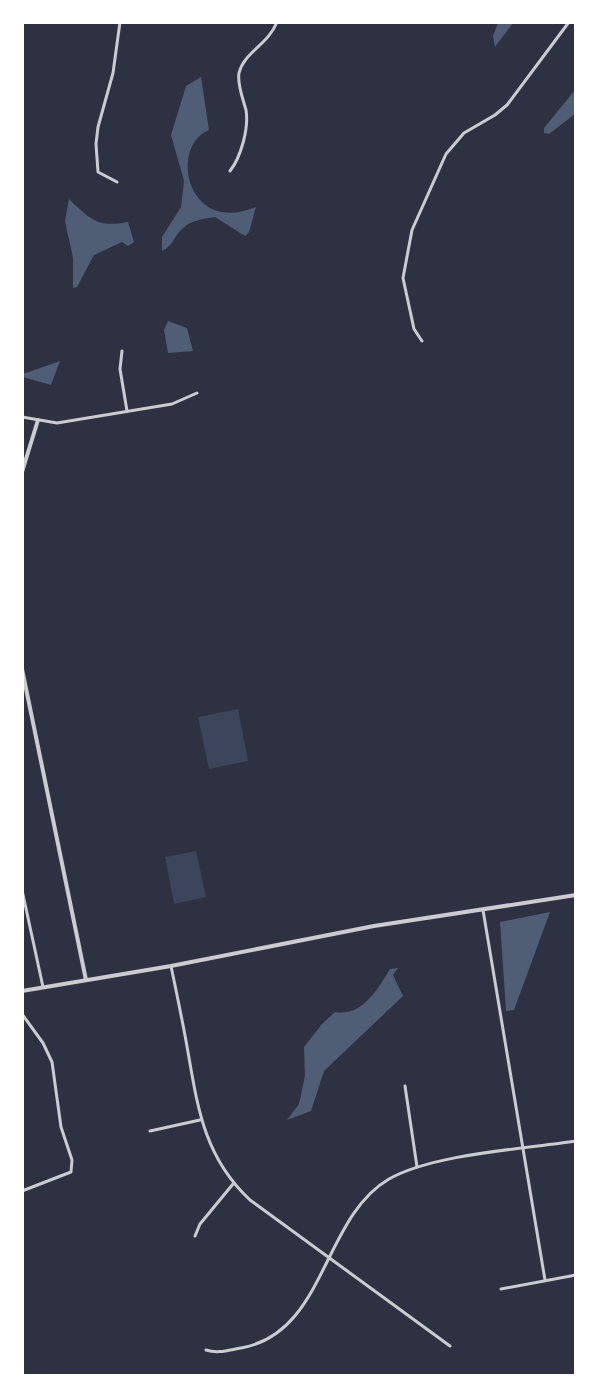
<svg xmlns="http://www.w3.org/2000/svg" width="598" height="1398" viewBox="0 0 598 1398" font-family="'Fira Sans Condensed',sans-serif">
<style>
.green{fill:#3c4559}
.water{fill:#4f5d75}
.lines{fill:none;stroke-linecap:round;stroke-linejoin:round}
.minor{stroke:#caccd0;stroke-width:3}
.tertiary{stroke:#caccd0;stroke-width:4}
</style>
<rect width="100%" height="100%" fill="#2d3142"/>
<!-- green -->
<g class="green">
<path d="M 238,709 L 248,761 L 209,769 L 198,717 Z"/>
<path d="M 196,851 L 206,897 L 174,904 L 165,857 Z"/>
</g>
<!-- water -->
<g class="water">
<path d="M 498,23 L 513,23 L 495,47 L 493,36 Z"/>
<path d="M 201,77 L 209,130 C 169,146 186,236 256,207 L 249,232 L 245,236 L 215,217 C 203,219 191,220 182,229 C 174,236 173,246 162,251 L 162,237 L 181,207 L 184,181 L 171,135 L 186,86 Z"/>
<path d="M 575,90 L 575,114 L 549,134 L 544,133 L 544,128 Z"/>
<path d="M 69,199 C 90,219 97,228 128,222 L 134,242 L 128,246 L 122,242 L 94,255 L 77,287 L 73,288 L 73,258 L 65,221 Z"/>
<path d="M 168,321 L 187,328 L 193,351 L 168,353 L 164,330 Z"/>
<path d="M 60,361 L 51,385 L 23,377 L 23,374 Z"/>
<path d="M 550,912 L 514,1010 L 506,1011 L 500,922 Z"/>
<path d="M 398,968 L 393,975 L 403,996 L 324,1071 L 311,1111 L 287,1120 L 299,1104 L 305,1076 L 304,1047 L 322,1024 L 335,1012 C 362,1017 378,989 390,969 Z"/>
</g>
<g class="lines">
<!-- minor -->
<g class="minor">
<path d="M 230,171 C 241,157 249,128 246,110 C 243,99 237,84 239,73 C 244,52 268,45 277,22"/>
<path d="M 117,182 L 98,172 L 96,144 L 98,127 L 113,73 L 120,22"/>
<path d="M 422,341 L 414,329 L 403,278 L 412,230 L 446,154 L 464,133 L 495,115 L 507,105 L 569,22"/>
<path d="M 122,351 L 120,369 L 127,411"/>
<path d="M 22,417 L 57,423 L 172,404 L 197,393"/>
<path d="M 22,890 L 43,987"/>
<path d="M 483,910 L 545,1280"/>
<path d="M 171,966 C 177,995 183,1023 188,1052 C 198,1110 205,1158 250,1200 L 450,1346"/>
<path d="M 22,1014 L 43,1043 L 52,1062 L 61,1127 L 72,1160 L 71,1172 L 22,1191"/>
<path d="M 405,1086 L 417,1167"/>
<path d="M 150,1131 L 200,1120"/>
<path d="M 195,1236 L 200,1224 L 233,1184"/>
<path d="M 501,1289 L 576,1275"/>
<path d="M 206,1350 C 218,1354 229,1350 241,1348 C 326,1333 322,1218 389,1179 C 433,1154 523,1149 576,1141"/>
</g>
<!-- tertiary -->
<g class="tertiary">
<path d="M 22,472 L 38,420"/>
<path d="M 22,669 L 86,980"/>
<path d="M 22,991 L 171,966 L 374,926 L 576,895"/>
</g>
</g>
<!-- border -->
<rect width="598" height="1398" fill="none" stroke="#ffffff" stroke-width="48"/>
</svg>
